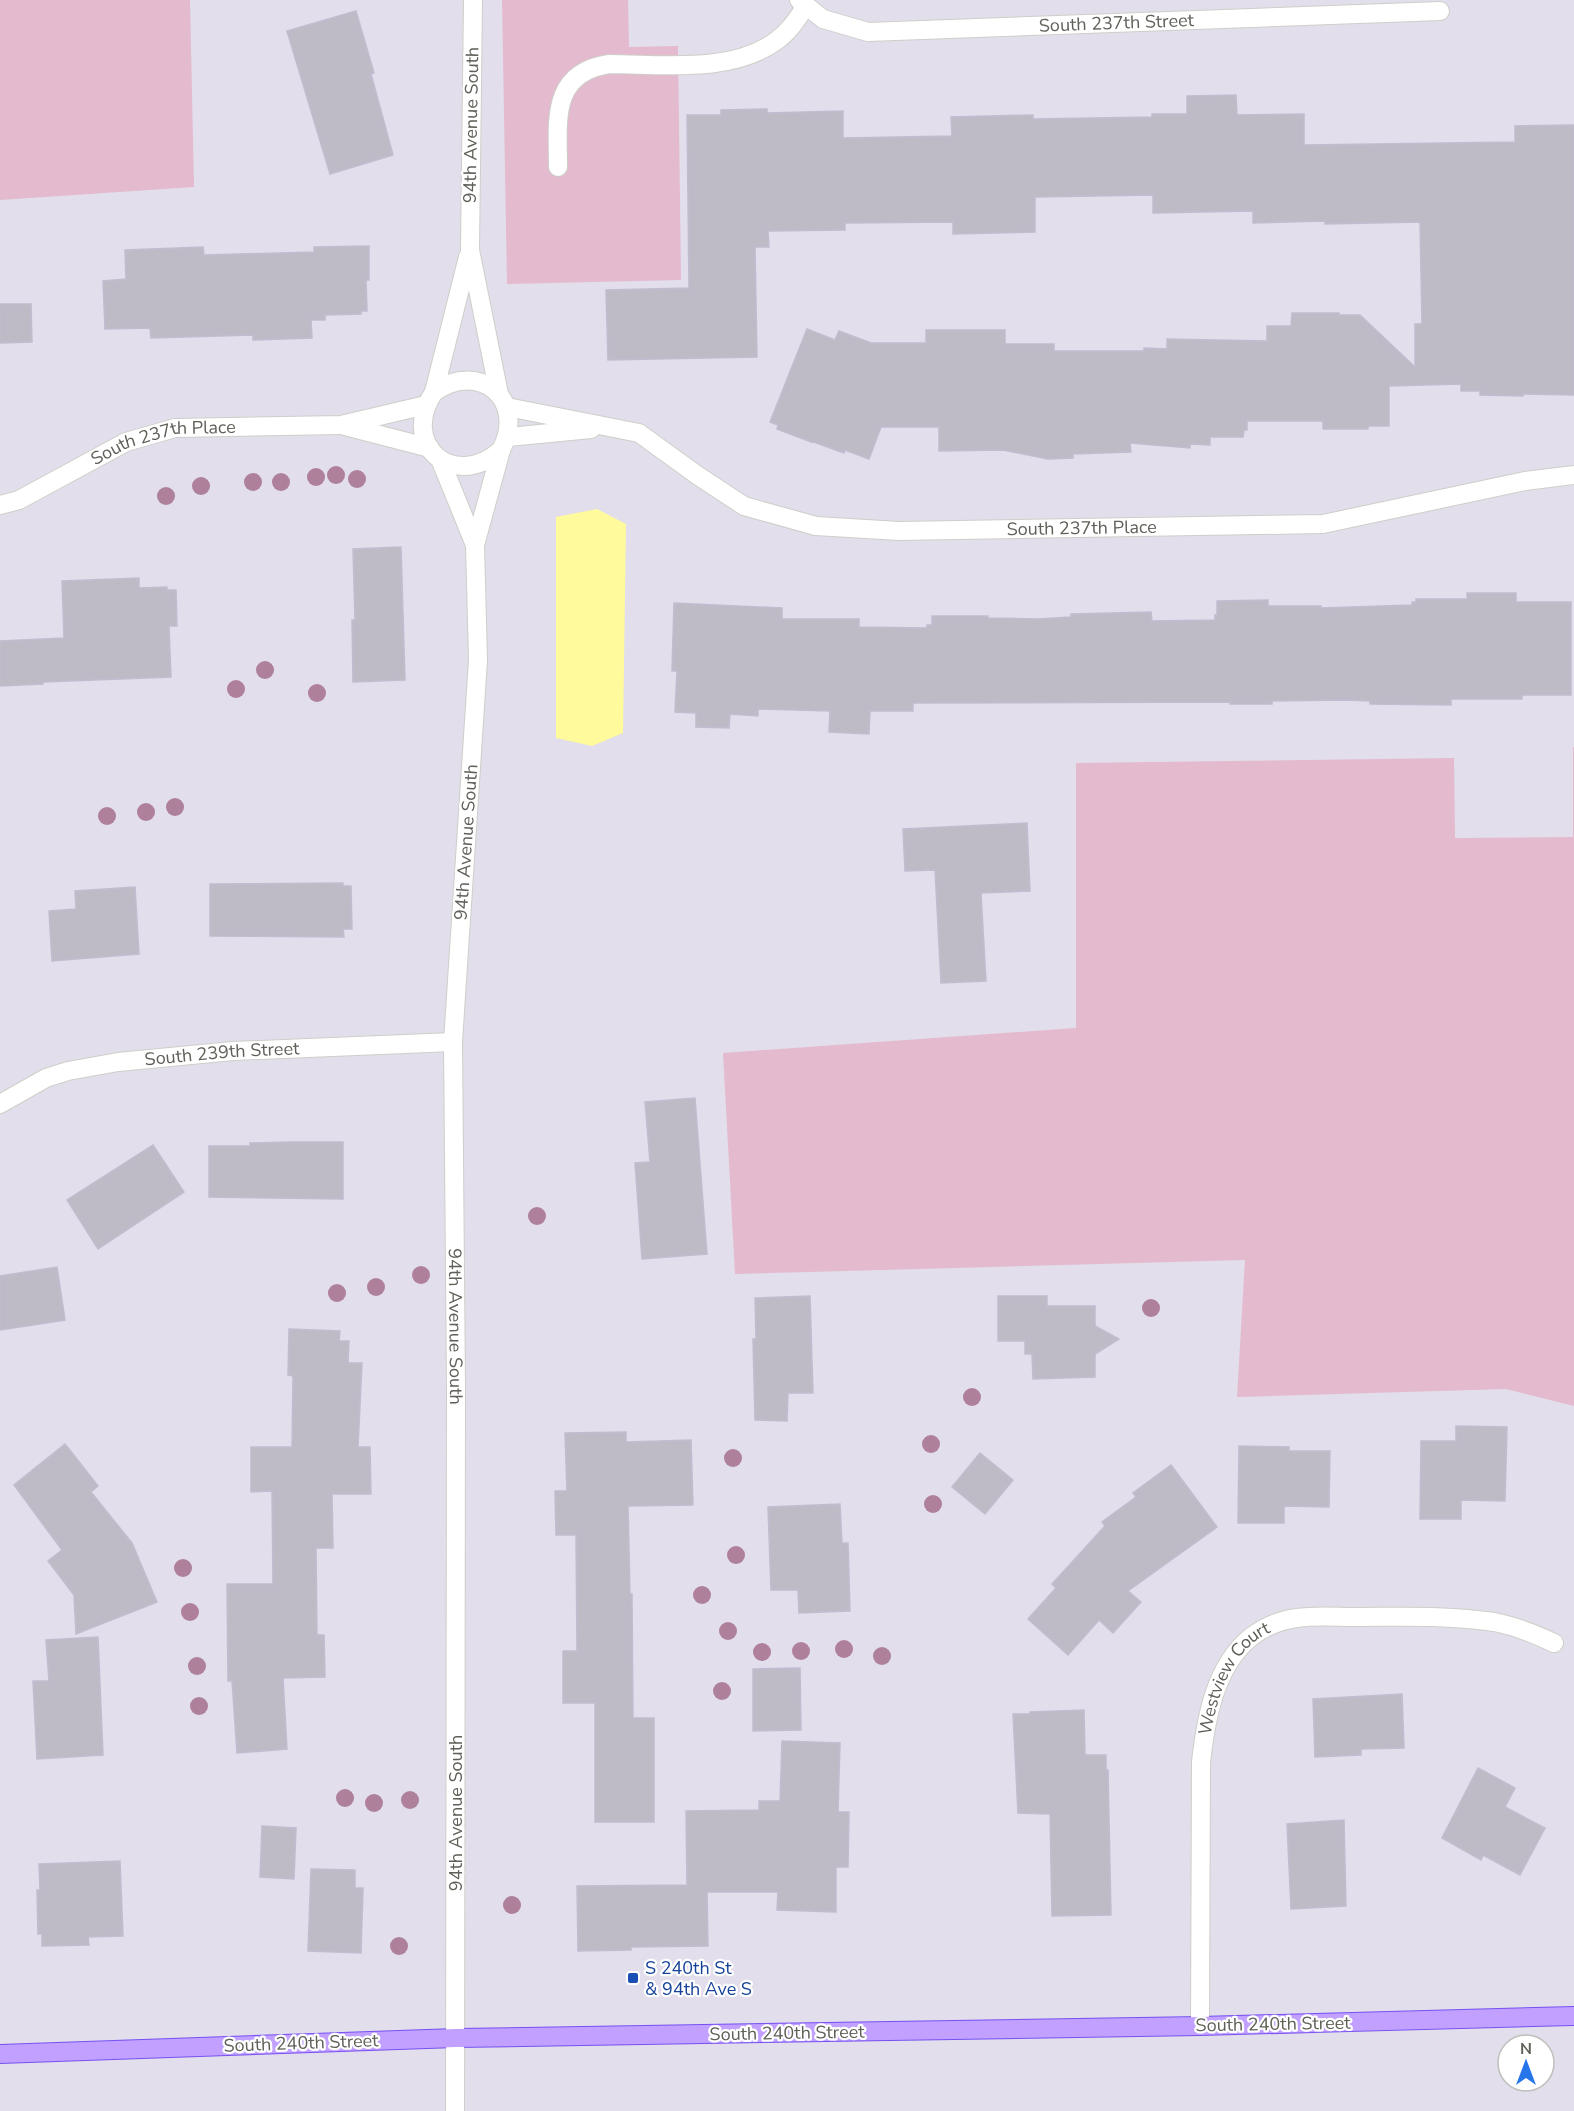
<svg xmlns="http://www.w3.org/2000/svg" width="1574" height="2111" viewBox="0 0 1574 2111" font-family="'Nunito Sans',sans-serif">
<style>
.green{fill:#e4bace}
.water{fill:#fffa9b}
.building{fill:#bebbc6;stroke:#c1bdd0;stroke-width:1.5}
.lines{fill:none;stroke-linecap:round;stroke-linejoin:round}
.minor-casing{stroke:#cecfc8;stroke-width:20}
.major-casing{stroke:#7651f2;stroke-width:20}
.minor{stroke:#fff;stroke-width:18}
.major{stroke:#c1a0ff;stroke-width:18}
.tree{fill:#ae809a}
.transit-dot{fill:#1a4fb4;stroke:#fff;stroke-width:2}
.labels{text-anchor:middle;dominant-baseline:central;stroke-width:4.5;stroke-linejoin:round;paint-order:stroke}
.street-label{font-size:18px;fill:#5f6058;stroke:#fff}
.transit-label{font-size:18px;fill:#164399;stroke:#fff;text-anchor:start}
</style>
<rect width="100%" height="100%" fill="#e2deeb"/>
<!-- green -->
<g class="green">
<path d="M 0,0 L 190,0 L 194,187 L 0,200 Z"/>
<path d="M 502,0 L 628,0 L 629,47 L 678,46 L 681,280 L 507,284 Z"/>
<path d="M 1573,747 L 1574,747 L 1574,1406 L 1506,1389 L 1237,1397 L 1245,1260 L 735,1274 L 723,1053 L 1076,1028 L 1076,763 L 1454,758 L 1455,838 L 1573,837 Z"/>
</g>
<!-- water -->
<path class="water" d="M 597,509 L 626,524 L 623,733 L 592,746 L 556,738 L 556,517 Z"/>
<!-- building -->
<g class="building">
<path d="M 356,11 L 374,73 L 371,74 L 393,155 L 330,174 L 287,31 Z"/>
<path d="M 1236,95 L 1237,115 L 1304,114 L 1304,145 L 1515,142 L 1515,126 L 1574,125 L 1574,395 L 1523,394 L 1523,396 L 1480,395 L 1480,391 L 1461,391 L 1461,384 L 1389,386 L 1389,426 L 1368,426 L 1368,429 L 1323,429 L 1323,421 L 1247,421 L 1247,430 L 1244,430 L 1243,437 L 1210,437 L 1210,445 L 1190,444 L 1190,448 L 1130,443 L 1131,452 L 1073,454 L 1073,458 L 1048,459 L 1003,450 L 939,451 L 939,427 L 881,427 L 869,459 L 845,450 L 844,453 L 811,441 L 811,442 L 777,429 L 778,425 L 770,422 L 807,329 L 835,340 L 839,331 L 871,343 L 926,343 L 926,330 L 1005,330 L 1005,344 L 1054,344 L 1054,351 L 1144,351 L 1144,348 L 1167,349 L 1167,339 L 1267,341 L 1267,326 L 1291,326 L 1292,313 L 1339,313 L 1339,315 L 1360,315 L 1415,367 L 1415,324 L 1422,324 L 1420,222 L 1325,224 L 1325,221 L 1253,223 L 1253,211 L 1153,213 L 1153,195 L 1035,197 L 1035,232 L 953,234 L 953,222 L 845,223 L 845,230 L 768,231 L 769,247 L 755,247 L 757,357 L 608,360 L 606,290 L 689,288 L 687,115 L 721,115 L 721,110 L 767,109 L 767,113 L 843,111 L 843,138 L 952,136 L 951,117 L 1033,115 L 1033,119 L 1152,117 L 1152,114 L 1187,114 L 1187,96 Z"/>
<path d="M 369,246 L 369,280 L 366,280 L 367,311 L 361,311 L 361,314 L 325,315 L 325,320 L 311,320 L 312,338 L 253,340 L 253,335 L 151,338 L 150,328 L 105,329 L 103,281 L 126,279 L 125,250 L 203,247 L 204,255 L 314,252 L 314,247 Z"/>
<path d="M 0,304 L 31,304 L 32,342 L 0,343 Z"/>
<path d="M 401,547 L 405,680 L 353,682 L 352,620 L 355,620 L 353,549 Z"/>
<path d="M 139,578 L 139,588 L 167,587 L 167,590 L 176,590 L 177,626 L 169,626 L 171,677 L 43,682 L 43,684 L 0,686 L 0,641 L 64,638 L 62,581 Z"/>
<path d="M 1467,593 L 1516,593 L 1516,602 L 1571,602 L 1571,695 L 1522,695 L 1522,699 L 1451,699 L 1451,705 L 1370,704 L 1370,701 L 1346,700 L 1272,701 L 1272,704 L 1230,704 L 1230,702 L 913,703 L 913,711 L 870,711 L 869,734 L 829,732 L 830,711 L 758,709 L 758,716 L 730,714 L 729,728 L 696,727 L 696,713 L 675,712 L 677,671 L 672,671 L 674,603 L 782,608 L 782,619 L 859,619 L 859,627 L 927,628 L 927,625 L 932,625 L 932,616 L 988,616 L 988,618 L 1037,619 L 1071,617 L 1071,614 L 1151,612 L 1152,621 L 1215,620 L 1215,615 L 1217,615 L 1217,601 L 1268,600 L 1268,606 L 1321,606 L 1321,608 L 1412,605 L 1412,602 L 1416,602 L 1416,599 L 1467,599 Z"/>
<path d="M 1027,823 L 1030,891 L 981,893 L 986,981 L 941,983 L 935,870 L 905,871 L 903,829 Z"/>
<path d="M 343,883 L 343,886 L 351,886 L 352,929 L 343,929 L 344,937 L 210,936 L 210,884 Z"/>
<path d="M 135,887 L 139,954 L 52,961 L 49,911 L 76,909 L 75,891 Z"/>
<path d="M 695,1098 L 707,1254 L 642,1259 L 635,1163 L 650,1162 L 645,1102 Z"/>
<path d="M 289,1142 L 343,1142 L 343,1199 L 209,1197 L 209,1146 L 250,1146 L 250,1143 Z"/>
<path d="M 153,1145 L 184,1192 L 98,1249 L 67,1200 Z"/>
<path d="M 57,1267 L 65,1320 L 0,1330 L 0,1276 Z"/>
<path d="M 810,1296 L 813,1393 L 788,1393 L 787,1421 L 755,1420 L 753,1339 L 756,1339 L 755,1298 Z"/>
<path d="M 998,1296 L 1047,1296 L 1047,1306 L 1095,1306 L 1095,1326 L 1119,1339 L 1095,1354 L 1095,1377 L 1033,1379 L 1032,1354 L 1025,1354 L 1025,1341 L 998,1341 Z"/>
<path d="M 289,1329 L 340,1331 L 339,1341 L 349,1341 L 348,1363 L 362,1363 L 358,1447 L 370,1447 L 371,1494 L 332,1494 L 333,1548 L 316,1548 L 317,1635 L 324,1635 L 325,1677 L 283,1678 L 287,1749 L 237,1753 L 232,1681 L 228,1681 L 227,1584 L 273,1584 L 272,1491 L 251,1492 L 251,1447 L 292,1447 L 293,1376 L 288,1375 Z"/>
<path d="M 1456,1426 L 1507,1427 L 1505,1501 L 1461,1500 L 1461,1519 L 1420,1519 L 1421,1441 L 1456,1441 Z"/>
<path d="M 626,1432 L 626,1442 L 691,1440 L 693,1505 L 628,1506 L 630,1594 L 632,1594 L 633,1718 L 654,1718 L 654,1822 L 595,1822 L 595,1703 L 563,1703 L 563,1651 L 577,1651 L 576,1535 L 556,1535 L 555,1491 L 567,1491 L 565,1433 Z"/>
<path d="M 65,1444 L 98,1486 L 91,1492 L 132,1543 L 157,1602 L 76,1634 L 74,1595 L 48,1561 L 62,1550 L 14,1485 Z"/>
<path d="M 1239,1446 L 1289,1447 L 1289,1451 L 1330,1451 L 1329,1507 L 1284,1506 L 1284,1523 L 1238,1523 Z"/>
<path d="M 980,1453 L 1013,1480 L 985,1514 L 952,1487 Z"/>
<path d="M 1171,1465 L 1217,1527 L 1128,1591 L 1141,1602 L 1113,1633 L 1099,1620 L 1068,1655 L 1028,1619 L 1056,1588 L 1052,1584 L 1105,1526 L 1102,1522 L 1136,1497 L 1133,1493 Z"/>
<path d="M 840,1504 L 842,1543 L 848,1543 L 850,1611 L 799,1613 L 798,1590 L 771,1590 L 768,1507 Z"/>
<path d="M 98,1637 L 103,1755 L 37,1759 L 33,1681 L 49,1681 L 46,1640 Z"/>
<path d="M 800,1668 L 801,1730 L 753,1731 L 753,1669 Z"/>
<path d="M 1402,1694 L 1404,1748 L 1361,1749 L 1361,1755 L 1315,1757 L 1313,1699 Z"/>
<path d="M 1084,1710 L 1085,1755 L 1106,1755 L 1106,1770 L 1108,1770 L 1111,1915 L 1052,1916 L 1050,1814 L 1018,1813 L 1013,1714 L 1030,1714 L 1030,1712 Z"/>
<path d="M 782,1741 L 840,1743 L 838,1812 L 849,1812 L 848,1867 L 836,1867 L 836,1912 L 777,1910 L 778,1892 L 707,1892 L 708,1946 L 631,1947 L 631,1950 L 578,1951 L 577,1886 L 687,1885 L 686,1811 L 759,1810 L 759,1801 L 780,1801 Z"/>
<path d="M 1478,1768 L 1515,1788 L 1505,1807 L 1545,1828 L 1520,1875 L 1483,1855 L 1481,1860 L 1442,1838 Z"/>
<path d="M 1344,1820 L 1346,1906 L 1291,1909 L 1287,1824 Z"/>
<path d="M 262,1826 L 296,1828 L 294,1879 L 260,1877 Z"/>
<path d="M 120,1861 L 123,1936 L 88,1937 L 89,1945 L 42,1946 L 42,1934 L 38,1934 L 37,1890 L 40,1890 L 39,1864 Z"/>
<path d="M 311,1869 L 355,1870 L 355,1888 L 363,1888 L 361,1953 L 308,1951 Z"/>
</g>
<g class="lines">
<!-- minor casing -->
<g class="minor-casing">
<g id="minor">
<path d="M 473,0 L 470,250 L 499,394"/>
<path id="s1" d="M 799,0 L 823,19 L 868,32 L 1440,11"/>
<path d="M 558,167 C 558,121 550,73 609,64 C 662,64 731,74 776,41 C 789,32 797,19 806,6"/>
<path d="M 468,257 L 434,392 C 399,444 453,492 501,450"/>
<path id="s2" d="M 434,392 C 480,360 527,400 501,450 L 475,545 L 478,660 L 453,1042 L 456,1388 L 455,2111"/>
<path id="s3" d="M 507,407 L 639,433 L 697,475 L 744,506 L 816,526 L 899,531 L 1323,524 L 1525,481 L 1574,475"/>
<path d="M 345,426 L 430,448"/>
<path d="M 508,437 L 591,429"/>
<path d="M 440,459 L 475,545"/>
<path id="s4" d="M 0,505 L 19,500 L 126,442 L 175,428 L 341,425 L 426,405"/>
<path id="s5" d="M 0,1104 L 46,1078 L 68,1071 L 118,1062 L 233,1051 L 453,1042"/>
<path id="s6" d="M 1200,2026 L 1201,1762 C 1206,1718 1215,1666 1251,1637 C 1264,1627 1281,1620 1297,1618 C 1316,1615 1337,1617 1357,1617 C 1402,1617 1448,1615 1494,1622 C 1515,1626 1535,1634 1554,1643"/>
</g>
</g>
<!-- major casing -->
<g class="major-casing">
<path id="major" d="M 0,2054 L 456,2038 L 1200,2026 L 1574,2016"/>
</g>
<!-- minor -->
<use href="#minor" class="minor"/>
<!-- major -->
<use href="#major" class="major"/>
</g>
<!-- trees -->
<g class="tree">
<circle cx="336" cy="475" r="9"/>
<circle cx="316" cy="477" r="9"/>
<circle cx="357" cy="479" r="9"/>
<circle cx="253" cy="482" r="9"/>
<circle cx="281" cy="482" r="9"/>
<circle cx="201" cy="486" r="9"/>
<circle cx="166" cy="496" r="9"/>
<circle cx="265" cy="670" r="9"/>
<circle cx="236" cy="689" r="9"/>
<circle cx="317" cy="693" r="9"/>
<circle cx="175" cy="807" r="9"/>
<circle cx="146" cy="812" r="9"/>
<circle cx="107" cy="816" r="9"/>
<circle cx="537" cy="1216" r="9"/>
<circle cx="421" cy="1275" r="9"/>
<circle cx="376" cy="1287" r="9"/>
<circle cx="337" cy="1293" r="9"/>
<circle cx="1151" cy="1308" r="9"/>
<circle cx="972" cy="1397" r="9"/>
<circle cx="931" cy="1444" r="9"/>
<circle cx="733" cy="1458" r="9"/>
<circle cx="933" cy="1504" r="9"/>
<circle cx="736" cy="1555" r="9"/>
<circle cx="183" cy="1568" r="9"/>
<circle cx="702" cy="1595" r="9"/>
<circle cx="190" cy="1612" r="9"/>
<circle cx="728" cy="1631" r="9"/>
<circle cx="844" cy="1649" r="9"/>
<circle cx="801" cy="1651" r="9"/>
<circle cx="762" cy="1652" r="9"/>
<circle cx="882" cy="1656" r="9"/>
<circle cx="197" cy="1666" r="9"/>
<circle cx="722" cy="1691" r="9"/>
<circle cx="199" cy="1706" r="9"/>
<circle cx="345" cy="1798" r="9"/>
<circle cx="410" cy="1800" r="9"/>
<circle cx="374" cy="1803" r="9"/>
<circle cx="512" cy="1905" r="9"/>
<circle cx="399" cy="1946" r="9"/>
</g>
<!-- markers -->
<rect class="transit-dot" x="627" y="1972" width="12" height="12" rx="3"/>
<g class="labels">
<!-- street labels -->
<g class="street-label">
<text stroke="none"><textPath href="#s1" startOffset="326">South 237th Street</textPath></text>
<text transform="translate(471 125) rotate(-89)">94th Avenue South</text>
<text stroke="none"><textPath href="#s4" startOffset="178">South 237th Place</textPath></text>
<text stroke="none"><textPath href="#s3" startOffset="603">South 237th Place</textPath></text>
<text transform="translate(466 842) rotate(-86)">94th Avenue South</text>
<text stroke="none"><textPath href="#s5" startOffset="231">South 239th Street</textPath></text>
<text stroke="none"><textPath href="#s2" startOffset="1011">94th Avenue South</textPath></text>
<text stroke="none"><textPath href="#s6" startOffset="357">Westview Court</textPath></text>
<text transform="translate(456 1813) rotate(-90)">94th Avenue South</text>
<text transform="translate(1273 2024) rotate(-1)">South 240th Street</text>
<text transform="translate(787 2033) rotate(-1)">South 240th Street</text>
<text transform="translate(301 2043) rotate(-2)">South 240th Street</text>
</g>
<!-- transit labels -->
<g class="transit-label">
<text x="645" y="1968">S 240th St<tspan x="645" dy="21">&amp; 94th Ave S</tspan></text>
</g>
</g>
<!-- north arrow -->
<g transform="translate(1526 2063)"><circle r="28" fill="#ffffff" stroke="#bfbfbc" stroke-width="1.5"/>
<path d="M0-4.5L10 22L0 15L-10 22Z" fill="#2676ea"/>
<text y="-9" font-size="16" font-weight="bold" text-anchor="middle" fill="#5f6058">N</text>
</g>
</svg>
